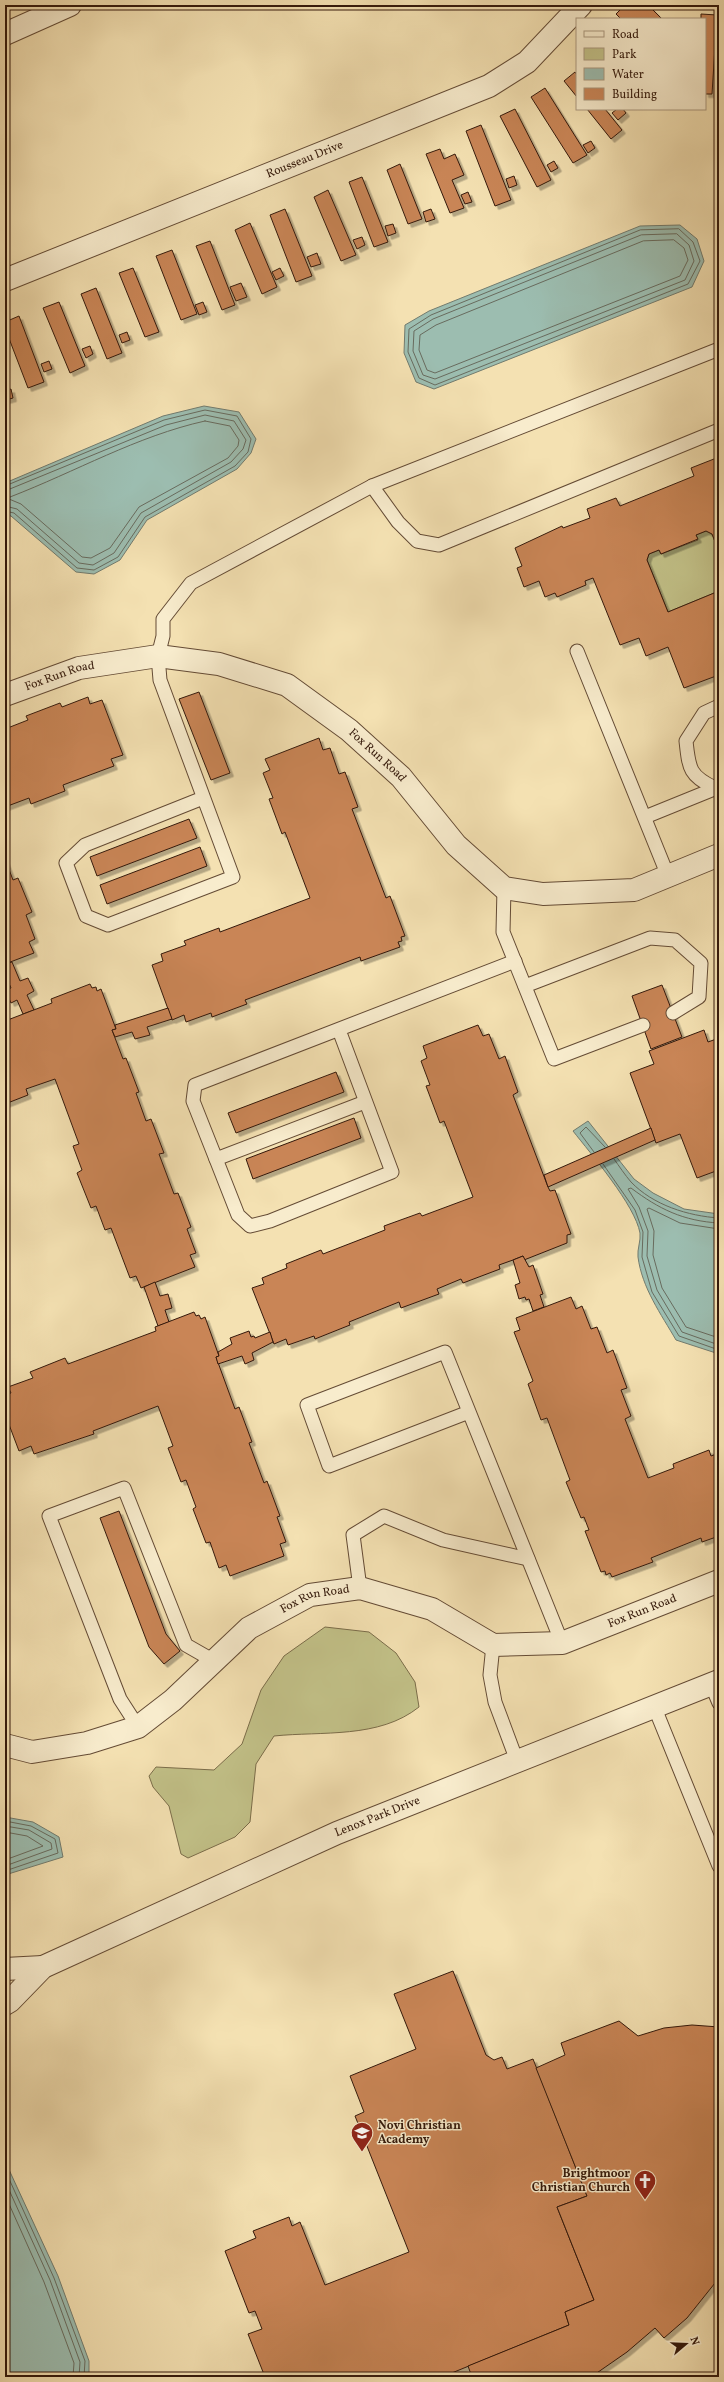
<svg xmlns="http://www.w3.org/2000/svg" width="724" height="2382" viewBox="0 0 724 2382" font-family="Vollkorn,serif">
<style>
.green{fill:#c2c188;stroke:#7b6d4a}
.water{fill:#9cbdb0;stroke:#727b6e}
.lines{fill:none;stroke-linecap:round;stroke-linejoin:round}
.shore{stroke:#686b5e;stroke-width:1}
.building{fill:#c98557;stroke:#34190b;filter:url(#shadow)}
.lane-casing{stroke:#644b35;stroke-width:15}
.street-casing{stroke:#644b35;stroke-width:24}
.lane{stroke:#f8eccd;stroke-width:13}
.street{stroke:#f8eccd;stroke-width:22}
.labels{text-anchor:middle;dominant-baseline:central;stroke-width:3;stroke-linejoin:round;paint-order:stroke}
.street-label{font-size:12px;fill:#34190b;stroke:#f8eccd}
.poi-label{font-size:12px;font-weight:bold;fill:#34190b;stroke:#f8eccd;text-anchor:start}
</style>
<defs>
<filter id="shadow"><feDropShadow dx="3.5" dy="3.5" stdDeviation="0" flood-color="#0004"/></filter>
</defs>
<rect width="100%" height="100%" fill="#f4e1b2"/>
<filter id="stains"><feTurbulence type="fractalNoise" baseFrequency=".005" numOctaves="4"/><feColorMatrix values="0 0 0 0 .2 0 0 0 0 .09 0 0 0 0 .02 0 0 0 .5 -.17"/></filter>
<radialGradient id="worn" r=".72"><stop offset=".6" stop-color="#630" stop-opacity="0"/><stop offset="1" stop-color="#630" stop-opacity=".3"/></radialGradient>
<!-- green -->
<g class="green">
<path d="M 706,531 L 712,534 L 719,552 L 719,591 L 668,612 L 647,560 L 649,554 L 659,550 L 661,554 L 698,540 L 696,535 Z"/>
<path d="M 325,1627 L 369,1632 L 396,1653 L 415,1682 L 419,1707 C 379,1739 322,1731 274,1736 L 256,1764 L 250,1822 L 235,1837 L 188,1858 L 181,1854 L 169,1806 L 153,1787 L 149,1776 L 156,1767 L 214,1770 L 242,1744 L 261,1690 L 284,1656 Z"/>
</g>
<!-- water -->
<g class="water">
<path d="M 680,225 L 697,239 L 704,261 L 692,287 L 434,389 L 416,382 L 404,353 L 405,325 L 429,311 L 640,226 Z"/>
<path d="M 204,406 L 239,412 L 256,439 L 251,453 L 237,469 L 147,520 L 120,560 L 94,574 L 76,572 L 11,516 L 5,515 L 5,483 L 163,416 Z"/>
<path d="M 588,1121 L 634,1179 L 653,1193 L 684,1209 L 719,1214 L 719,1354 L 676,1340 C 661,1314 642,1288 638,1257 C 637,1249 641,1241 640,1233 C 635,1205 591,1154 573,1131 Z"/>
<path d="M 5,1817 L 33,1822 L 59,1837 L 63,1857 L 5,1875 Z"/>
<path d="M 5,2161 L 58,2276 L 89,2361 L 89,2374 L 87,2377 L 5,2377 Z"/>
</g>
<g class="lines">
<!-- shore -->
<g class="shore">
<path d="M 679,229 L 693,242 L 700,261 L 688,284 L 435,385 L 419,378 L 408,352 L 409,329 L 431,315 L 640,230 Z"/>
<path d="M 677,234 L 689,245 L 694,261 L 685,280 L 435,379 L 423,375 L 413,351 L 414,331 L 433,319 L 641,235 Z"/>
<path d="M 674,240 L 684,248 L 688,260 L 680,276 L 435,373 L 427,370 L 419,350 L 420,335 L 436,325 L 643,241 Z"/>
<path d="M 205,421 L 230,426 L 239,440 L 238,446 L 228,458 L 139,507 L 110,548 L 91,558 L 82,557 L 21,504 L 9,499 L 10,497 C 75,472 137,436 205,421 Z"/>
<path d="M 5,486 L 164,420 L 205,410 L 237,416 L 251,439 L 248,452 L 235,466 L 145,517 L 118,557 L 94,570 L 77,568 L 14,513 L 5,511"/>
<path d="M 5,491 L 166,425 L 205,415 L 234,421 L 246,440 L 243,449 L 231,462 L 141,513 L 114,553 L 93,565 L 79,563 L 17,509 L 5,506"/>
<path d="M 594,1152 L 580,1133 L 586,1127 L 605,1147"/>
<path d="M 614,1159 C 619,1166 625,1175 631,1182 C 653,1205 688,1216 719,1218"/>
<path d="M 603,1164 L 635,1210 L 643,1232 L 642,1257 L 652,1292 L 679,1336 L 719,1350"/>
<path d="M 719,1223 C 683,1221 659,1209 631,1188 L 628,1189 L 639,1207 L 648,1231 L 647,1256 L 657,1290 L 682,1332 L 719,1345"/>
<path d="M 719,1229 L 680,1223 L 649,1208 L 647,1209 L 654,1231 L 653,1255 L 662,1288 L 686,1327 L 719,1338"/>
<path d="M 5,1821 L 31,1826 L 55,1839 L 58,1853 L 5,1871"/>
<path d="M 5,1826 L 29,1830 L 51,1843 L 52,1849 L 5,1866"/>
<path d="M 5,1832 L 27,1836 L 43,1846 L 5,1860"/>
<path d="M 5,2170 L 54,2278 L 85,2361 L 84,2377"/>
<path d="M 5,2181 L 50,2280 L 80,2362 L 79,2377"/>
<path d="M 5,2195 L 44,2282 L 74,2363 L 73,2377"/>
</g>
</g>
<!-- building -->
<g class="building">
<path d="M 625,5 L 648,5 L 662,19 L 621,19 L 616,14 Z"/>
<path d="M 701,14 L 717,15 L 712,94 L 705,94 L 705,19 L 701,19 Z"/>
<path d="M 575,72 L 577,75 L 577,97 L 564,81 Z"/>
<path d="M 545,88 L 587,155 L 573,163 L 531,97 Z"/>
<path d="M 515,109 L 551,180 L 537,187 L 500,116 Z"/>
<path d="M 587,109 L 605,109 L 622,130 L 611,139 Z"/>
<path d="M 617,109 L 623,109 L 626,113 L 618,120 L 612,113 Z"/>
<path d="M 481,125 L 511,200 L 495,206 L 466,131 Z"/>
<path d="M 591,141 L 595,148 L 588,153 L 583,145 Z"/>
<path d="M 440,149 L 444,159 L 455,154 L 464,175 L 452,180 L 464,208 L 450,213 L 426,154 Z"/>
<path d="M 554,161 L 558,168 L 551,172 L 547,165 Z"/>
<path d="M 400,164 L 422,219 L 408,224 L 387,170 Z"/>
<path d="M 514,176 L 517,185 L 509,188 L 506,179 Z"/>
<path d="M 362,177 L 388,242 L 374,247 L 349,182 Z"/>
<path d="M 328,190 L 356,255 L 341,261 L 314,197 Z"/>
<path d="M 468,192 L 472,202 L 465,204 L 461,195 Z"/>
<path d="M 285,209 L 312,276 L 296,282 L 270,215 Z"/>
<path d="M 431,209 L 435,219 L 426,222 L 423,212 Z"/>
<path d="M 250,223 L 277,287 L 262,294 L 235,230 Z"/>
<path d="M 393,224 L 396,233 L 388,236 L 385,226 Z"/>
<path d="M 362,237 L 365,245 L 357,249 L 353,240 Z"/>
<path d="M 210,241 L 235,305 L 222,310 L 196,246 Z"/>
<path d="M 172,250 L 197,314 L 181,320 L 156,256 Z"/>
<path d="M 317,253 L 321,264 L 311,267 L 307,257 Z"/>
<path d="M 133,268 L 159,332 L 145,337 L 119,273 Z"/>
<path d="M 280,268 L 284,276 L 276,280 L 272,272 Z"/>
<path d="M 241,283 L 247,297 L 236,301 L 230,287 Z"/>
<path d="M 96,288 L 122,353 L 107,359 L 81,294 Z"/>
<path d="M 59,302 L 85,366 L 70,373 L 43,308 Z"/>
<path d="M 203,302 L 207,312 L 199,315 L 195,305 Z"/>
<path d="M 19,316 L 44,382 L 28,388 L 5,328 L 5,322 Z"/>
<path d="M 127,332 L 130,340 L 122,343 L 119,335 Z"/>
<path d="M 90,346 L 93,354 L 86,358 L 82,349 Z"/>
<path d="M 49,361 L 52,369 L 44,372 L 41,364 Z"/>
<path d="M 11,389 L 13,398 L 6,400 L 5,391 Z"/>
<path d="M 719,457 L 719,552 L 712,534 L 706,531 L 696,535 L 698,539 L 661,554 L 659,550 L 649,554 L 647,560 L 668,612 L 719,591 L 719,683 L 716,676 L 684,688 L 668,647 L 646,656 L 639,638 L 620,645 L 593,578 L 585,581 L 586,585 L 557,597 L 555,593 L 545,597 L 539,581 L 524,587 L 517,568 L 522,566 L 515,548 L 562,526 L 563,528 L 590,518 L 587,509 L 616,498 L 620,506 L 694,476 L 691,468 Z"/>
<path d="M 199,692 L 230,773 L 211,780 L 179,699 Z"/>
<path d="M 88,697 L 90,704 L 102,700 L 123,755 L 111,759 L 114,766 L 63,785 L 65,791 L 31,804 L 29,798 L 5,807 L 5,729 L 28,720 L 26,716 L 60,703 L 62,707 Z"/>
<path d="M 319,738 L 323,750 L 330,748 L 339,774 L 345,772 L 358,807 L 352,809 L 386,898 L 390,896 L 405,936 L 401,937 L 402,941 L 398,942 L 400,947 L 361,961 L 360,957 L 245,1000 L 247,1004 L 212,1017 L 211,1013 L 186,1022 L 184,1015 L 172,1020 L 152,965 L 163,961 L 161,954 L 186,945 L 184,941 L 219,928 L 220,932 L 310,898 L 285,832 L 282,834 L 269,799 L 273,798 L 263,773 L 270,770 L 265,759 Z"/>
<path d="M 189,819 L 197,838 L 97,876 L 90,857 Z"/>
<path d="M 200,847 L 207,866 L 107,904 L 100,885 Z"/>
<path d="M 5,859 L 13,880 L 18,878 L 32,912 L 26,915 L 35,939 L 29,942 L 34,953 L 5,964 Z"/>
<path d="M 12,962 L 20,981 L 28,978 L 34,991 L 27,995 L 34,1010 L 23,1014 L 17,1000 L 11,1003 L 5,990 L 11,988 L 5,974 L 5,964 Z"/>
<path d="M 90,984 L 92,988 L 96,987 L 97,991 L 101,989 L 116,1029 L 112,1030 L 123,1059 L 126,1058 L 139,1092 L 136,1093 L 146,1121 L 151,1119 L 164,1153 L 159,1154 L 174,1194 L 178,1193 L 191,1227 L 187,1229 L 196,1253 L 190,1255 L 195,1267 L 141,1288 L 136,1276 L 130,1278 L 111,1228 L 105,1230 L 96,1206 L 91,1208 L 77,1173 L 82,1170 L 73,1146 L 79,1144 L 55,1079 L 26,1089 L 28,1095 L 5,1104 L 5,1021 L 52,1003 L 51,999 Z"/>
<path d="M 662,985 L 682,1037 L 651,1049 L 632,996 Z"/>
<path d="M 168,1008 L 172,1019 L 147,1027 L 150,1035 L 135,1039 L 132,1032 L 115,1037 L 112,1030 L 116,1029 L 115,1025 Z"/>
<path d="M 478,1025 L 483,1036 L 489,1034 L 499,1059 L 505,1056 L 518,1092 L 513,1095 L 548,1187 L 550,1191 L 555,1190 L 571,1234 L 567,1235 L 567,1243 L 524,1260 L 523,1256 L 513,1260 L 499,1265 L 500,1269 L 463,1283 L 461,1279 L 437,1289 L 439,1294 L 401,1308 L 399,1302 L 349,1322 L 350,1325 L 315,1339 L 314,1336 L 288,1345 L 286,1339 L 274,1344 L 252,1288 L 264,1284 L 262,1278 L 287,1268 L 286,1264 L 321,1250 L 323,1254 L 385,1230 L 384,1226 L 420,1213 L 422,1216 L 473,1197 L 444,1121 L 440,1123 L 426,1086 L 430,1085 L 421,1061 L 427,1058 L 423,1046 Z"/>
<path d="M 704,1030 L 708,1042 L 719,1038 L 719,1177 L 716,1171 L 697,1178 L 680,1134 L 656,1143 L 630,1073 L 654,1064 L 649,1051 Z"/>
<path d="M 336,1072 L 344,1092 L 236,1133 L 228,1113 Z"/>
<path d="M 354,1118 L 361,1138 L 253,1179 L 246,1159 Z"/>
<path d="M 651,1128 L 655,1140 L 548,1187 L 544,1175 Z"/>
<path d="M 523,1256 L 529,1267 L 533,1265 L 543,1294 L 540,1295 L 544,1307 L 533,1311 L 529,1299 L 526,1300 L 525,1297 L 519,1299 L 515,1285 L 520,1283 L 513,1260 Z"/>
<path d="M 155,1282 L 160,1296 L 168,1294 L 172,1308 L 165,1310 L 169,1322 L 158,1326 L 144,1287 Z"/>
<path d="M 571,1297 L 576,1309 L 582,1306 L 591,1329 L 597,1327 L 607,1353 L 613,1350 L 627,1388 L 621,1390 L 631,1416 L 625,1419 L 648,1478 L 674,1468 L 673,1464 L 709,1450 L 711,1456 L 719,1453 L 719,1536 L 702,1542 L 701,1538 L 651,1558 L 653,1562 L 612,1577 L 610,1573 L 606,1575 L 605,1571 L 601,1572 L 585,1531 L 589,1530 L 584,1517 L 581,1518 L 566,1482 L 570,1480 L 547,1418 L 541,1420 L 528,1384 L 533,1381 L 514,1332 L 520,1330 L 516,1318 Z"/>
<path d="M 194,1312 L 196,1316 L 199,1315 L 201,1319 L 205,1317 L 219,1356 L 216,1357 L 235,1409 L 239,1407 L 252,1442 L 249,1443 L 264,1483 L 267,1481 L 280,1516 L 277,1517 L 286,1542 L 280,1544 L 284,1556 L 230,1576 L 226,1565 L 219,1568 L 210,1542 L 206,1543 L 193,1509 L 196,1507 L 186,1480 L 181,1482 L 168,1448 L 173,1446 L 158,1406 L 93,1431 L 94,1434 L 34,1454 L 31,1446 L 19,1451 L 5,1414 L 5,1395 L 11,1393 L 8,1387 L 33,1378 L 30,1372 L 65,1358 L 68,1364 L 156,1331 L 155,1327 Z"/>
<path d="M 249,1331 L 251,1337 L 254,1336 L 255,1338 L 270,1332 L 273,1342 L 252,1353 L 254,1360 L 245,1364 L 242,1356 L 218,1364 L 216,1357 L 219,1356 L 218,1352 L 232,1344 L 230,1338 Z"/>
<path d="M 119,1511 L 166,1634 L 180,1651 L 164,1664 L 149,1647 L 100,1518 Z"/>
<path d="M 453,1971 L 486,2055 L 494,2060 L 502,2057 L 507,2069 L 533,2059 L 587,2196 L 557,2207 L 594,2300 L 565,2312 L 569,2325 L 442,2377 L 265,2377 L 248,2334 L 262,2329 L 255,2311 L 249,2313 L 225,2251 L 256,2238 L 253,2231 L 289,2217 L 292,2226 L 300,2222 L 325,2285 L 409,2252 L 355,2116 L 364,2112 L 350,2076 L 416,2049 L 394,1994 Z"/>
<path d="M 619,2021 L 638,2036 L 664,2028 L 692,2025 L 719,2027 L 719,2278 L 687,2318 L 664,2338 L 655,2328 L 627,2352 L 591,2377 L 472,2377 L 468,2366 L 569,2325 L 565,2312 L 594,2300 L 557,2207 L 587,2196 L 536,2068 L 565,2055 L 561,2043 Z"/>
</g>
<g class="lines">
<!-- lane casing -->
<g class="lane-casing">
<g id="lane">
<path d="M 372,486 L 398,522 L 417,541 L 439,545 L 719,430"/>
<path d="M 577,651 L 668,876"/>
<path d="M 715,788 C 689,776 689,768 686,741 L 704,713 L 719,706"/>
<path d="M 203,798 L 85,845 L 66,863 L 86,916 L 108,925 L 233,877 L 160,680 L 158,656 L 163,636 L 163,619 L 191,583 L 372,486 L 719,349"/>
<path d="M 645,817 L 719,787"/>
<path d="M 504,888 L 503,932 L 554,1059 L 643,1025"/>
<path d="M 525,986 L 650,938 L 675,940 L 701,963 L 699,997 L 673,1013"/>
<path d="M 339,1030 L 392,1172 L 270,1221 L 250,1226 L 238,1215 L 216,1159 L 193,1101 L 195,1085 L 515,961"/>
<path d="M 216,1159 L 365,1102"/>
<path d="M 469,1412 L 329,1466 L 307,1405 L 445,1352 L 562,1643"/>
<path d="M 360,1588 L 353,1535 L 384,1516 L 443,1540 L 528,1559"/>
<path d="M 493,1645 L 490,1675 L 495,1702 L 517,1761"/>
<path d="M 711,1684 L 719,1703"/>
<path d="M 654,1706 L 719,1866"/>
<path d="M 138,1727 L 120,1699 L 49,1516 L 124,1488 L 186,1645 L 214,1661"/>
</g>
</g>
<!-- street casing -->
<g class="street-casing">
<g id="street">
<path d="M 5,34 L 70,5"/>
<path id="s1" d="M 5,280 L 489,86 L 527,62 L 581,5"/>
<path id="s2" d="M 5,695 L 79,668 L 158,656 L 219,664 L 287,685 L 349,730 L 401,777 L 456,845 L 504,888 L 543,894 L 634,890 L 719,855"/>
<path id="s3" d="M 5,1745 L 32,1752 L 87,1743 L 138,1727 L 173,1700 L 249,1628 L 310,1595 L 360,1588 L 432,1609 L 493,1645 L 562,1643 L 719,1581"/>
<path d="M 5,1969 L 43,1967"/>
<path id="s4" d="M 5,2004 L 10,2001 L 43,1967 L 337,1833 L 719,1681"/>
</g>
</g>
<!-- lane -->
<use href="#lane" class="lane"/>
<!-- street -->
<use href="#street" class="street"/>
</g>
<!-- icons -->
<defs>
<g id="school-pin" transform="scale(1.15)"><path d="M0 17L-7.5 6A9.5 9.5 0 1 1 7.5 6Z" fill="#8f2418" stroke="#f8eccd"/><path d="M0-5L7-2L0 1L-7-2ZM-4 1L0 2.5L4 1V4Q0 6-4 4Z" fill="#fff"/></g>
<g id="church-pin" transform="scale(1.15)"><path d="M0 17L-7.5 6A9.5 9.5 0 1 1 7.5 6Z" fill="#8f2418" stroke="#f8eccd"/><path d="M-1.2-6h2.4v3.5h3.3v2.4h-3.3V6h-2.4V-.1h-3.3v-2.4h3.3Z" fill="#fff"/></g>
</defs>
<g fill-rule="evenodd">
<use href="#school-pin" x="362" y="2133"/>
<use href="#church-pin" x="645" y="2181"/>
</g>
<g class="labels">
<!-- street labels -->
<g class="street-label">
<text stroke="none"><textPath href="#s1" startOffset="323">Rousseau Drive</textPath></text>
<text stroke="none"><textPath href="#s2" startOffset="58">Fox Run Road</textPath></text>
<text stroke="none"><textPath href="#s2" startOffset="406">Fox Run Road</textPath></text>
<text stroke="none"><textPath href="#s3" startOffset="359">Fox Run Road</textPath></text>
<text stroke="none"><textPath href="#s3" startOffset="707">Fox Run Road</textPath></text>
<text stroke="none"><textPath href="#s4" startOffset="420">Lenox Park Drive</textPath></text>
</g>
<!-- poi labels -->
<g class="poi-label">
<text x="378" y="2126">Novi Christian<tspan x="378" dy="14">Academy</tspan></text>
<text x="630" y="2174" text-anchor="end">Brightmoor<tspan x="630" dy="14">Christian Church</tspan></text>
</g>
</g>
<!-- margin -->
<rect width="724" height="2382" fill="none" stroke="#f4e1b2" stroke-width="20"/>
<rect x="6" y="6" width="712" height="2370" fill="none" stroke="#34190b" stroke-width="2"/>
<rect x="10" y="10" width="704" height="2362" fill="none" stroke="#34190b"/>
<!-- legend -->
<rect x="576" y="18" width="130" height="92" fill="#f8eccd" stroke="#aa987f"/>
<rect x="584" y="31" width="20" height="6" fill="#f8eccd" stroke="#aa987f"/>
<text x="612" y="38" font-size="12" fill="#34190b">Road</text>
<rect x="584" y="48" width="20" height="12" fill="#c2c188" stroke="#aa987f"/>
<text x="612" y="58" font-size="12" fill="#34190b">Park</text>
<rect x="584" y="68" width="20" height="12" fill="#9cbdb0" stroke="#aa987f"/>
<text x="612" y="78" font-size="12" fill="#34190b">Water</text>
<rect x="584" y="88" width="20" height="12" fill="#c98557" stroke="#aa987f"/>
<text x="612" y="98" font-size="12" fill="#34190b">Building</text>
<!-- north arrow -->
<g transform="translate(686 2344) rotate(71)" stroke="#f8eccd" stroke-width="3" paint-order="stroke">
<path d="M0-3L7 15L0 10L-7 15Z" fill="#34190b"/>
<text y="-6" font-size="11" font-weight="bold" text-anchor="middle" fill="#34190b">N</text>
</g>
<rect width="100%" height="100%" filter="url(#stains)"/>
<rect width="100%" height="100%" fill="url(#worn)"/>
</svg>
